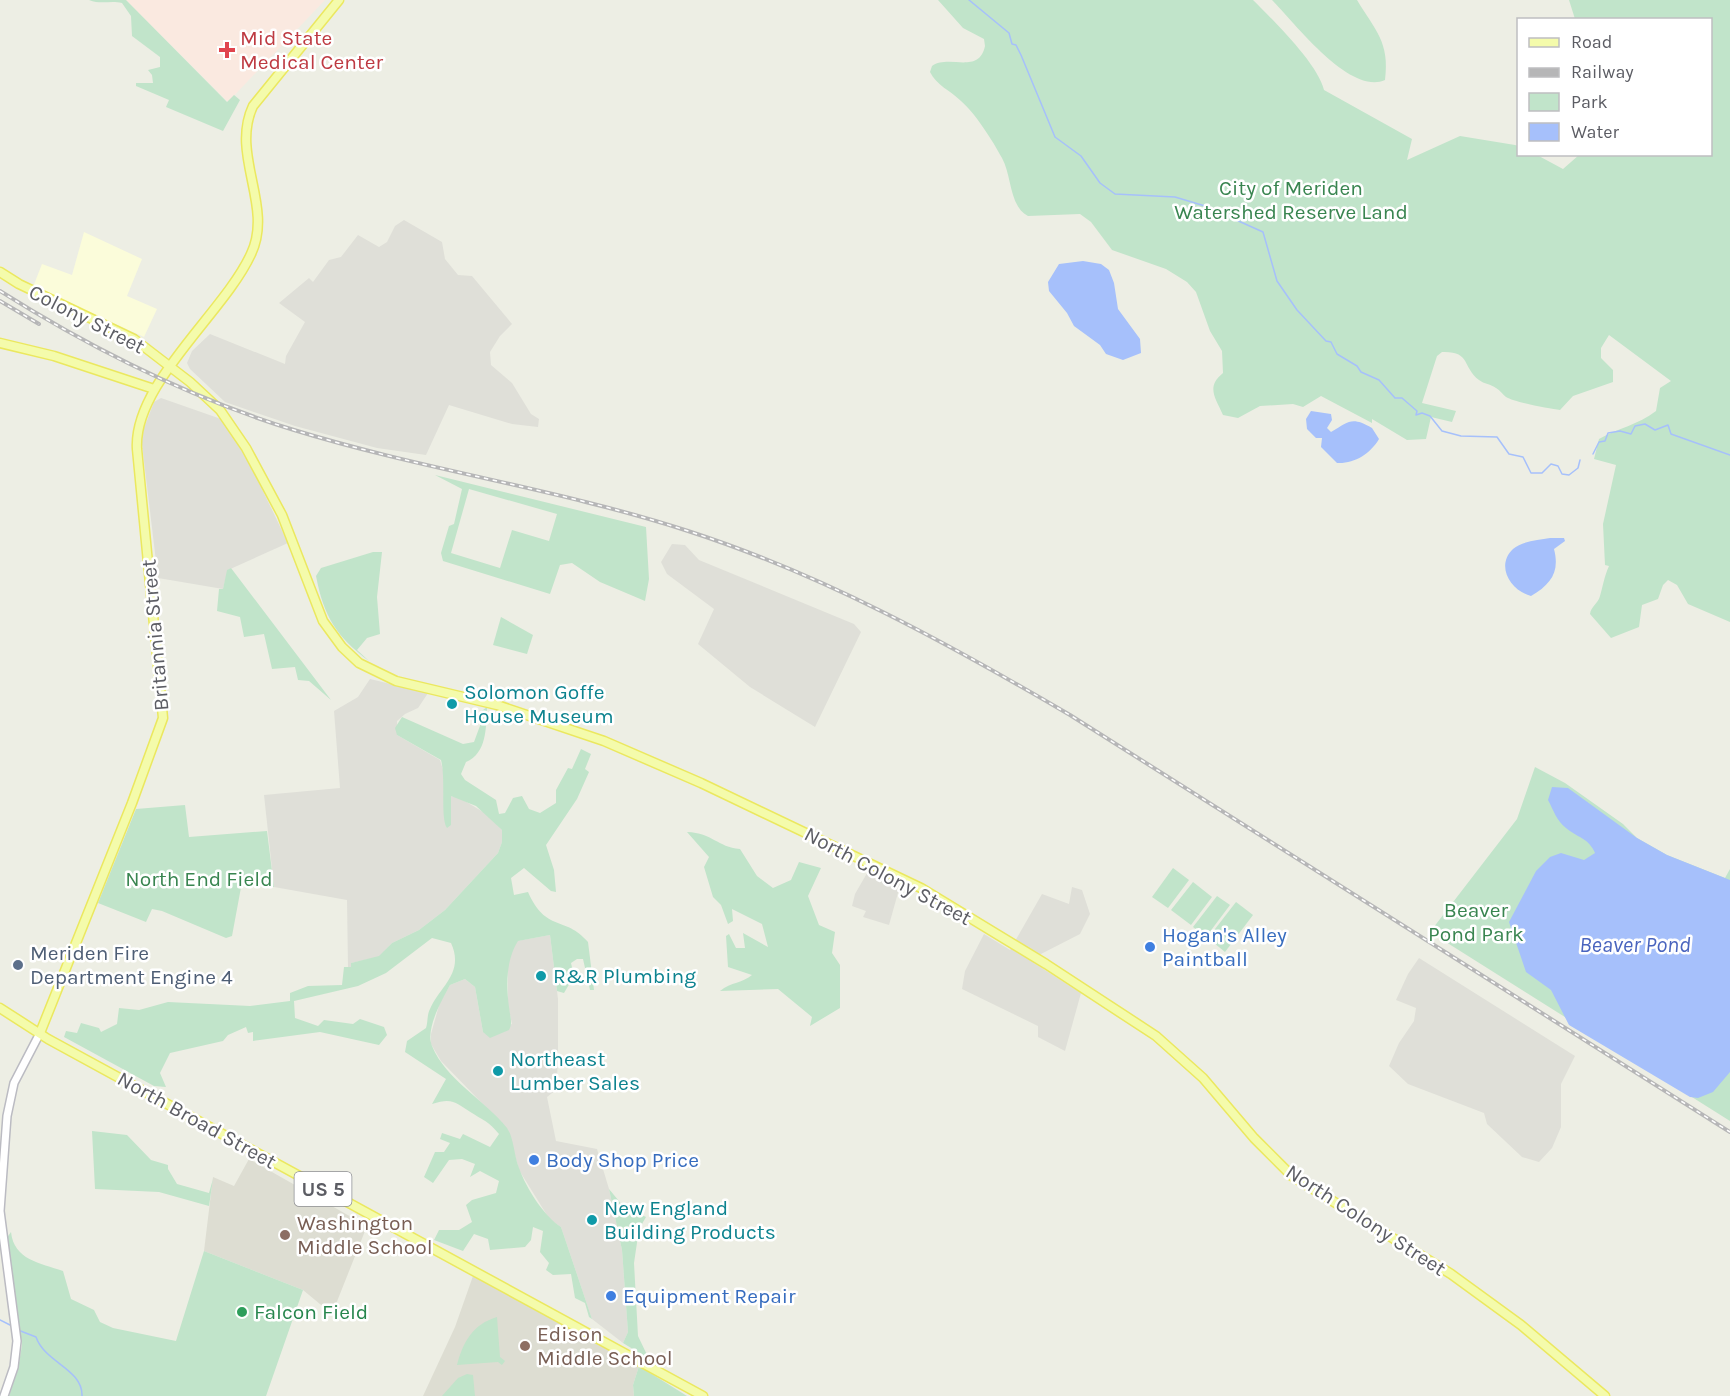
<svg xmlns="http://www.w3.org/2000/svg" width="1730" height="1396" viewBox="0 0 1730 1396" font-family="Karla,sans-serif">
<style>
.commercial{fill:#fbfcda}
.industrial{fill:#dfdfd8}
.education{fill:#ddddd2}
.medical{fill:#fae9e0}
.green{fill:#c1e4ca;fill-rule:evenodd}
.water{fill:#a6c0fb}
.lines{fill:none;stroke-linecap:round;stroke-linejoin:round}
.stream{stroke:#a6c0fb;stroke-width:1.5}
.minor-casing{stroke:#bbbbc2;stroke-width:10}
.major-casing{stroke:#ebe85f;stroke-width:11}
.minor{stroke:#fff;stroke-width:7}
.major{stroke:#f4fbab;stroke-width:8}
.rail-casing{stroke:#b6b6b7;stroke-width:4}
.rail{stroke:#fff;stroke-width:1.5;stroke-dasharray:4.5;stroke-linecap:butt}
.health-dot{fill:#e0444e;stroke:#fff;stroke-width:2}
.culture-dot{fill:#0f9aa8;stroke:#fff;stroke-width:2}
.shop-dot{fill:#3f7fe0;stroke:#fff;stroke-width:2}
.service-dot{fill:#5c6f8a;stroke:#fff;stroke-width:2}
.education-dot{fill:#8d6e63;stroke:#fff;stroke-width:2}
.leisure-dot{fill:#2e9e5b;stroke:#fff;stroke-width:2}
.labels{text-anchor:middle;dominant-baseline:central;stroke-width:5;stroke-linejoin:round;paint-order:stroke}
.shield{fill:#fff;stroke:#8d8e92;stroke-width:1.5}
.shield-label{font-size:20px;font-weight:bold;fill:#5c5d64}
.health-label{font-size:21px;fill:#be3a42;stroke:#fff;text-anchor:start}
.park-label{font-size:21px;fill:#398550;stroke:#fff}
.street-label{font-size:21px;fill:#5c5d64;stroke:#fff}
.culture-label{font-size:21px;fill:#0d838f;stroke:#fff;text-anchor:start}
.shop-label{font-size:21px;fill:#366cbe;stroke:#fff;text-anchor:start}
.service-label{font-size:21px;fill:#4e5e75;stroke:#fff;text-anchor:start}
.education-label{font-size:21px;fill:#785e54;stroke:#fff;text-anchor:start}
.leisure-label{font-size:21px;fill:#27864d;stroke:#fff;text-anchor:start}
.water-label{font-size:22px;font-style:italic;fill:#4964be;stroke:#fff}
</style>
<rect width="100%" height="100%" fill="#edeee4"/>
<!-- commercial -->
<path class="commercial" d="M 84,232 L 142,259 L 127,296 L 157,309 L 144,337 L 33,287 L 42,264 L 72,275 Z"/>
<!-- industrial -->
<g class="industrial">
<path d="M 404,220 L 442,242 L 445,259 L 458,275 L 472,276 L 512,324 L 500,336 L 490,352 L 491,365 L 512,383 L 531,414 L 539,419 L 538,427 L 512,424 L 449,405 L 426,455 L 377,448 L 295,426 L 225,402 L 190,369 L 187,363 L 192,351 L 210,334 L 285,364 L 286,356 L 305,322 L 279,303 L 309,278 L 313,282 L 329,260 L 341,257 L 358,235 L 379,247 L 387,242 L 395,226 Z"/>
<path d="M 161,398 L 221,419 L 249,462 L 288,543 L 228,570 L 223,589 L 158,578 L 141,436 L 154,402 Z"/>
<path d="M 672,544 L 685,545 L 699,560 L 854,624 L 861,632 L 815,727 L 750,687 L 698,644 L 714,609 L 667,574 L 661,562 Z"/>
<path d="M 370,679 L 428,693 L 418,708 L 405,714 L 397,721 L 397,735 L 440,760 L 451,796 L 460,798 L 488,815 L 502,830 L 502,842 L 498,853 L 445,910 L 419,930 L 392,943 L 379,957 L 351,963 L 351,967 L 348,967 L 347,900 L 274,887 L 264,795 L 340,788 L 334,711 L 358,697 Z"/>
<path d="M 870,868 L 901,882 L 889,925 L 863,917 L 866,911 L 852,906 L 855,894 Z"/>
<path d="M 1072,887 L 1082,890 L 1090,914 L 1080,934 L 1039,955 L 1034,963 L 1081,993 L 1065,1051 L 1038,1037 L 1038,1026 L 962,989 L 965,971 L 984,934 L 1010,950 L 1042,894 L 1069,904 Z"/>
<path d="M 550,935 L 558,999 L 558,1061 L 556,1090 L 547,1097 L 556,1141 L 597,1149 L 609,1189 L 622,1250 L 628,1332 L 623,1343 L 592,1319 L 561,1227 L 550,1220 L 519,1170 L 508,1130 L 441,1061 L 431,1044 L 431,1034 L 440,1002 L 450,985 L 465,979 L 475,987 L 483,1032 L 512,1024 L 508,1005 L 508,964 L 511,953 L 517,941 Z"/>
<path d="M 1419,958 L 1575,1056 L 1561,1084 L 1561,1127 L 1552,1148 L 1539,1162 L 1522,1157 L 1487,1124 L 1484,1113 L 1408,1084 L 1389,1066 L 1399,1043 L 1414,1021 L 1416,1008 L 1396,1000 L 1408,974 Z"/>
</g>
<!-- education -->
<g class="education">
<path d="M 249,1159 L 367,1226 L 332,1314 L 303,1290 L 204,1251 L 213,1177 L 234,1186 Z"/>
<path d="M 473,1276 L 639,1366 L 633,1385 L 634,1396 L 423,1396 L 455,1327 Z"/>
</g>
<!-- medical -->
<path class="medical" d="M 126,0 L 325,0 L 228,102 Z"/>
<!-- green -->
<g class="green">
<path d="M 89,0 L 126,0 L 227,102 L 234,95 L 240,100 L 223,131 L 166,107 L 169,100 L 136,86 L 136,83 L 153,83 L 152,75 L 148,70 L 160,67 L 160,57 L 132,36 L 131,16 L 122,3 C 110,0 102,5 89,0 Z"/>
<path d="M 938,0 L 1253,0 C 1273,20 1318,64 1324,90 L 1412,139 L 1407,160 L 1460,136 L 1515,145 L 1518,146 L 1518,154 L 1537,155 L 1563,169 L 1579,155 L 1710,154 L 1710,20 L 1575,19 L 1569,0 L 1730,0 L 1730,622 L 1688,604 L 1677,585 L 1668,580 L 1663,585 L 1658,599 L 1642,605 L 1639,627 L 1611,638 L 1590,614 C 1591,606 1598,604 1600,596 C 1603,586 1604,577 1609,566 L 1605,565 L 1603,524 L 1616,465 L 1594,459 L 1599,439 C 1618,428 1638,425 1656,411 L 1660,388 L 1671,381 L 1609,335 L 1601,348 L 1601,358 L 1613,370 L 1613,382 L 1573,396 L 1560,410 C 1550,409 1514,402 1506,397 C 1503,395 1500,390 1496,388 C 1491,384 1484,384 1479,380 C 1462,367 1471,351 1442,352 L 1437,356 L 1422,403 L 1456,411 L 1452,422 L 1431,417 L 1426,439 L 1407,440 L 1372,419 L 1372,423 L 1321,396 L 1303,407 L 1293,404 L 1260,406 L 1238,418 L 1223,415 C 1215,397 1206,387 1223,373 L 1222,351 L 1210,331 L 1196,292 L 1187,282 L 1166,269 L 1112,250 L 1091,222 L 1080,214 L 1028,216 C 1009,206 1012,176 1002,158 C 993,141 975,113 961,101 C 951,91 936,85 930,72 L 932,66 C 949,54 979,75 985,46 L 984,39 L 963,28 Z"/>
<path d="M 1272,0 L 1357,0 C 1375,30 1390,42 1385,80 C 1350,96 1294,22 1272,0 Z"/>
<path d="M 435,475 L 646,527 L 649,579 L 645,601 L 600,582 L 572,563 L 560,565 L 550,594 L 443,561 L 441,553 L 449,526 L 454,524 L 462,489 ZM 469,489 L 557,514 L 549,541 L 512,530 L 500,568 L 451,553 Z"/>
<path d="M 373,552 L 382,552 L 377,597 L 380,634 L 367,638 L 357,650 L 369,661 C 336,636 324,617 316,576 L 321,568 Z"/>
<path d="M 231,568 L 331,700 L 309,681 L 298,680 L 295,667 L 272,669 L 264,634 L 244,637 L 240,617 L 217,611 L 219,589 L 223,589 L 227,570 Z"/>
<path d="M 501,617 L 533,635 L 527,654 L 493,645 Z"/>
<path d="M 487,707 C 486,728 487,753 466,762 L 461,774 L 465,780 L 496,800 L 499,814 L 505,813 L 513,798 L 522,796 L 529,809 L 540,813 L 556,803 L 556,790 L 568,768 L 572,769 L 581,749 L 591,754 L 585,769 L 589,772 L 577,799 L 546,845 L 554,870 L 556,892 L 551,891 L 524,868 L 511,878 L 514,895 L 528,892 C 546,933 565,915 588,942 L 594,990 L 590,990 L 583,959 L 577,959 L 571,963 L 574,976 L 564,993 L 557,991 L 550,935 L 518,941 C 506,960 506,985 509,1007 C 510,1016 513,1023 509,1030 L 490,1038 L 483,1032 L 475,987 L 465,979 L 450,985 C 442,1000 425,1029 432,1046 C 446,1080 485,1100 507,1128 C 514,1138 514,1156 519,1168 C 526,1188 544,1216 561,1227 L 592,1319 L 589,1317 L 585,1303 L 575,1298 L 571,1274 L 553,1275 L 546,1270 L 549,1263 L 540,1252 L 543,1231 L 533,1227 L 531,1240 L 525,1247 L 490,1250 L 488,1239 L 474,1234 L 463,1251 L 434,1240 L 439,1230 L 459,1230 L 472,1222 L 466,1205 L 472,1200 L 496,1193 L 499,1181 L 480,1171 L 470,1177 L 475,1164 L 462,1159 L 449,1160 L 433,1183 L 424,1177 L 435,1152 L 444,1152 L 450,1143 L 440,1139 L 442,1133 L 460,1139 L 463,1134 L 490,1147 L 499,1134 C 488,1121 486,1122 472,1113 C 456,1103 453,1097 432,1104 L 446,1079 L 405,1052 L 407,1041 L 426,1028 C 428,1022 427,1014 430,1009 C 439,987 465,973 451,943 L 432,938 L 386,973 L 358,986 L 294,1001 L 295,1018 L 318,1026 L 324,1020 L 353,1024 L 360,1019 L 384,1027 L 387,1035 L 379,1045 L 320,1032 L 253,1041 L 253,1032 L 248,1033 L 246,1027 L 228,1035 L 223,1041 L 170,1053 L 160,1073 L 166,1087 L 154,1086 L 64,1037 L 66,1031 L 77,1033 L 81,1023 L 99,1028 L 101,1032 L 117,1024 L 119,1008 L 139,1010 L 168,1002 L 250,1006 L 290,1001 L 290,993 L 308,986 L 342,985 L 344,967 L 351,967 L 351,963 L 379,956 L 392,943 L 419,930 L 445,910 L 498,853 L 502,842 L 502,830 L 476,806 L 451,796 L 451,825 L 447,828 C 440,818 446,779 441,760 L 397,735 L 395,728 L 402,717 L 463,744 L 474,742 L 481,723 L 479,713 Z"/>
<path d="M 1535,767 L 1565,783 L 1623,824 L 1637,838 L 1667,855 L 1725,878 L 1730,869 L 1730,1121 L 1430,932 L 1517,819 Z"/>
<path d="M 185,805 L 189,837 L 267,831 L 274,887 L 242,882 L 232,936 L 226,938 L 162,911 L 152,909 L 146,922 L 98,903 L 136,809 Z"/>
<path d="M 687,832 C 713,833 717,847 740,849 L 757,876 L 773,888 L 791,880 L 799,862 L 821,868 L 808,896 L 819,925 L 835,932 L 832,953 L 840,965 L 840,1008 L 810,1026 L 812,1017 L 778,989 L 720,991 C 731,982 743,983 752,975 L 728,967 L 726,936 L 729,934 L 736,948 L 745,948 L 743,933 L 768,947 L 762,924 L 732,909 L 733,921 L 728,924 L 721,905 L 713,897 L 704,867 L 709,857 Z"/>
<path d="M 1173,868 L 1189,880 L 1168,908 L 1152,897 Z"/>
<path d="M 1193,882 L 1212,897 L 1191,925 L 1171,910 Z"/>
<path d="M 1217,896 L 1230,905 L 1206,937 L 1193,927 Z"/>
<path d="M 1236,902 L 1253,915 L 1225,952 L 1208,938 Z"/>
<path d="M 92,1131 L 127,1135 L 151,1160 L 168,1165 L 168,1169 L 177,1184 L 209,1193 L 213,1179 L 209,1206 L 159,1192 L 95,1189 Z"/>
<path d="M 609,1189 L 623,1206 L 646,1217 L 639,1229 L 634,1263 L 638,1336 L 649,1359 L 623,1343 L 628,1332 L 622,1250 Z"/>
<path d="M 11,1232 C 14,1260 40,1263 63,1271 L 71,1299 L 94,1310 L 100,1322 L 113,1328 L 176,1341 L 204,1251 L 303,1290 L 266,1396 L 9,1396 L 18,1369 L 22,1345 L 6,1239 Z"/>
<path d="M 497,1317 L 500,1357 L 505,1361 L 502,1365 L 498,1362 L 457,1365 C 463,1342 473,1324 497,1317 Z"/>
<path d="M 639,1366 L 687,1396 L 634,1396 L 633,1385 Z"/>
<path d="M 467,1374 L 473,1375 L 475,1396 L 442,1396 L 458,1378 Z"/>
</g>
<!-- water -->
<g class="water">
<path d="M 1083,261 L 1101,264 L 1109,270 L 1114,283 L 1118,309 L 1140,339 L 1141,353 L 1123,360 L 1106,354 L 1100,345 L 1074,326 L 1067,313 L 1049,291 L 1048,282 L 1059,264 Z"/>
<path d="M 1311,411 L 1331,414 L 1332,420 L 1327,428 L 1331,432 C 1349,422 1351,416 1372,428 L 1379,439 C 1370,454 1354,464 1337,463 L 1321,447 L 1322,438 L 1316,438 L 1307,429 L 1306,419 Z"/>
<path d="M 1550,538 L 1564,538 L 1565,541 L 1554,549 C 1560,572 1551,584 1531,596 C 1511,591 1495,566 1513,549 C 1522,541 1538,540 1550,538 Z"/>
<path d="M 1552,787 L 1568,788 L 1637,838 L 1667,855 L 1730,880 L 1730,1072 L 1713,1092 L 1698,1098 L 1690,1097 L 1569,1025 L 1551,990 L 1526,972 L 1509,922 L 1536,871 L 1550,857 L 1561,853 L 1584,860 L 1595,853 C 1589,838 1576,837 1566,828 C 1556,820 1554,811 1548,800 Z"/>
</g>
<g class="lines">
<!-- stream -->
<g class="stream">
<path d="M 969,0 L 1009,33 L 1012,44 L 1016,45 L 1021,55 L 1055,137 L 1081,156 L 1100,183 L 1115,194 L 1175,197 L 1205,206 L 1263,232 L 1277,281 L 1297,310 L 1326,341 L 1331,342 L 1337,354 L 1357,366 L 1361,372 L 1379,380 L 1395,398 L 1402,398 L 1417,411 L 1416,415 L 1422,413 L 1430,416 L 1442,431 L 1461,436 L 1497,437 L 1509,454 L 1523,457 L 1531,473 L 1542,473 L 1551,464 L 1558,466 L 1562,474 L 1569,475 L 1578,468 L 1580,460"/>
<path d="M 1593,454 L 1599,442 L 1605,441 L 1608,433 L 1620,431 L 1631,434 L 1635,426 L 1645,424 L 1655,430 L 1668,425 L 1671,434 L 1730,455"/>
<path d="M 0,1320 L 12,1326"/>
<path d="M 18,1330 L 36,1337 C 45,1363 83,1369 82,1396"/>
</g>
<!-- minor casing -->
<g class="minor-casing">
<path id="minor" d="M 4,1396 L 14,1367 L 17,1341 L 0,1211 L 7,1116 L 14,1083 L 40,1033"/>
</g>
<!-- major casing -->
<g class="major-casing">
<g id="major">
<path d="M 0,272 L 19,284 L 134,339 L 190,382 L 220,410 L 246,448 L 282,515 L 323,621 L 342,647 L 359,663 L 396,681 L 497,705 L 604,741 L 701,783 L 921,888 L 1046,964 L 1156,1036 L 1203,1078 L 1254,1138 L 1292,1176 L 1451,1274 L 1521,1325 L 1605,1396"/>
<path d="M 0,343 L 54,356 L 154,389"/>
<path d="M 0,1008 L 48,1039 L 703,1396"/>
<path d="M 40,1033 L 132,803 L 163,718 L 137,449 C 133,384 224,313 251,254 C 274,206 230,155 253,106 L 339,0"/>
</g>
</g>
<!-- minor -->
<use href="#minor" class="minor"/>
<!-- major -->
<use href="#major" class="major"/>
<!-- rail casing -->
<g class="rail-casing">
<g id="rail">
<path d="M 0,291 C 92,349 190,398 294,430 C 424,470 559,489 688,531 C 824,575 947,643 1070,715 L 1730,1132"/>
<path d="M 0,301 L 39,324"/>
</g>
</g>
<!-- rail -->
<use href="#rail" class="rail"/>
</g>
<!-- markers -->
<path class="health-dot" d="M224 41h6v6h6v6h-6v6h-6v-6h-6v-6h6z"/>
<g class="culture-dot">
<circle cx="452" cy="704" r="6"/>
<circle cx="541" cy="976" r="6"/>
<circle cx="498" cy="1071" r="6"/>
<circle cx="592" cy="1220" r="6"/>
</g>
<g class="shop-dot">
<circle cx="1150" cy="947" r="6"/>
<circle cx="534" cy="1160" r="6"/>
<circle cx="611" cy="1296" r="6"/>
</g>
<circle class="service-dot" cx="18" cy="965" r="6"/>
<g class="education-dot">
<circle cx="285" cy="1235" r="6"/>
<circle cx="525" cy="1346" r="6"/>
</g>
<circle class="leisure-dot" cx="242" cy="1312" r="6"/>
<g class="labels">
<!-- shield labels -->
<rect class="shield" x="294.5" y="1172" width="57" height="34" rx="4.5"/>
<g class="shield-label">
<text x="323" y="1189">US 5</text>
</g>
<!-- health labels -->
<g class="health-label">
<text x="240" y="38">Mid State<tspan x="240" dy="24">Medical Center</tspan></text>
</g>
<!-- park labels -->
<g class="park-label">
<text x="1291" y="188">City of Meriden<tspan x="1291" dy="24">Watershed Reserve Land</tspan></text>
<text x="199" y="879">North End Field</text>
<text x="1476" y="910">Beaver<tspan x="1476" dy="24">Pond Park</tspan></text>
</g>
<!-- street labels -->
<g class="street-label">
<text transform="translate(87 319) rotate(27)">Colony Street</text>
<text transform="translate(155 635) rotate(-95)">Britannia Street</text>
<text transform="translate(888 876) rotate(28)">North Colony Street</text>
<text transform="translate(197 1120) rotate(29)">North Broad Street</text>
<text transform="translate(1366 1220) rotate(33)">North Colony Street</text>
</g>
<!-- culture labels -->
<g class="culture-label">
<text x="464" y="692">Solomon Goffe<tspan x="464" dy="24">House Museum</tspan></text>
<text x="553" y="976">R&amp;R Plumbing</text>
<text x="510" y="1059">Northeast<tspan x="510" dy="24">Lumber Sales</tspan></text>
<text x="604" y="1208">New England<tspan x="604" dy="24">Building Products</tspan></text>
</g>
<!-- shop labels -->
<g class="shop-label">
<text x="1162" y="935">Hogan's Alley<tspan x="1162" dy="24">Paintball</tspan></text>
<text x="546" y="1160">Body Shop Price</text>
<text x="623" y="1296">Equipment Repair</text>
</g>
<!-- service labels -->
<g class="service-label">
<text x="30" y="953">Meriden Fire<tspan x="30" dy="24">Department Engine 4</tspan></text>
</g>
<!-- education labels -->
<g class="education-label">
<text x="297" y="1223">Washington<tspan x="297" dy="24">Middle School</tspan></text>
<text x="537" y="1334">Edison<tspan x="537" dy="24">Middle School</tspan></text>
</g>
<!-- leisure labels -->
<g class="leisure-label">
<text x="254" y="1312">Falcon Field</text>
</g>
<!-- water labels -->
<g class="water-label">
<text x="1635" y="945">Beaver Pond</text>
</g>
</g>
<!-- legend -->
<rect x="1517" y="18" width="195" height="138" fill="#ffffff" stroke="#bebec1" stroke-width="1.5"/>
<rect x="1529" y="38" width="30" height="9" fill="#f4fbab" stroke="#bebec1" stroke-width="1.5"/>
<text x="1571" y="48" font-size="18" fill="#5c5d64">Road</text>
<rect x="1529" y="68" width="30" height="9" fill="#b6b6b7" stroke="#bebec1" stroke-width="1.5"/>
<text x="1571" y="78" font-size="18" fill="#5c5d64">Railway</text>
<rect x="1529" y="93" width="30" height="18" fill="#c1e4ca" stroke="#bebec1" stroke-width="1.5"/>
<text x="1571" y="108" font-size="18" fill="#5c5d64">Park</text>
<rect x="1529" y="123" width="30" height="18" fill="#a6c0fb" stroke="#bebec1" stroke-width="1.5"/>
<text x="1571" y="138" font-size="18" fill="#5c5d64">Water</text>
</svg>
